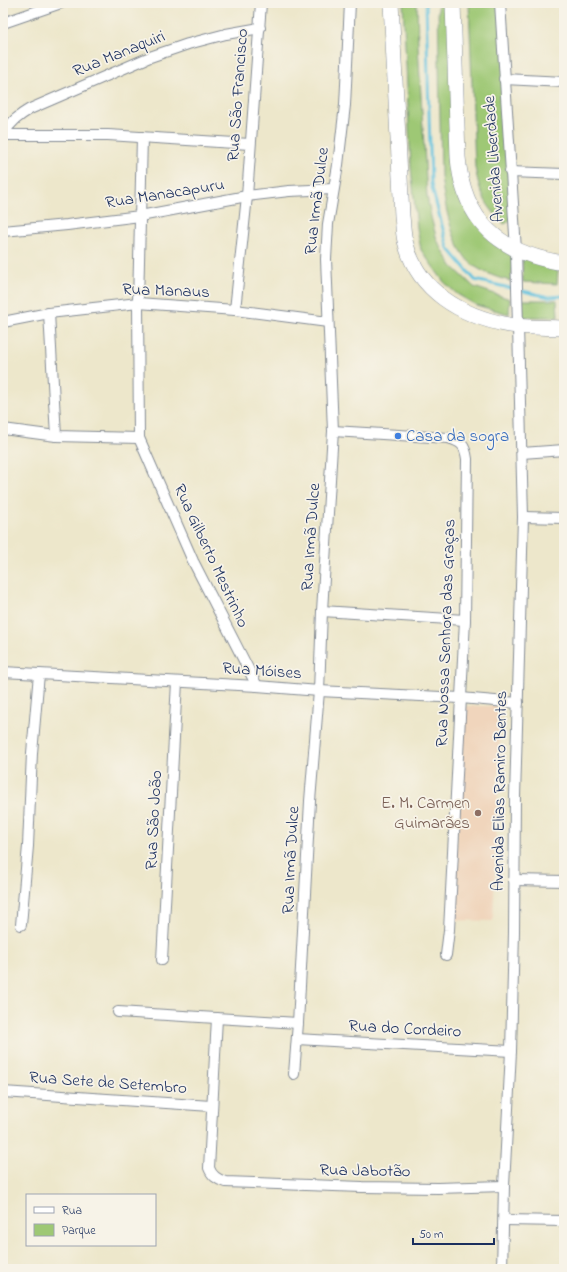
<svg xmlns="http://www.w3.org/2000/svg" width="567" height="1272" viewBox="0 0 567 1272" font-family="'Indie Flower',sans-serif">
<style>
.built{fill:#f0d5bc}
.green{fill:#9ec874;stroke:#5c7c69}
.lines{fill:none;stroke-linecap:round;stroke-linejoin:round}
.stream{stroke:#60c1de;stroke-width:3}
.street-casing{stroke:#848b94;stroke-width:12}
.secondary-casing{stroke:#848b94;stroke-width:16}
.street{stroke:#fff;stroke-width:10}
.secondary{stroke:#fff;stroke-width:15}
.shop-dot{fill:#3f7fe0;stroke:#f7f3e8;stroke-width:1.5}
.education-dot{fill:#8d6e63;stroke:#f7f3e8;stroke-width:1.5}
.labels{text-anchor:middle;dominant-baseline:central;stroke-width:3.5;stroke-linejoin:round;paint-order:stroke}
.street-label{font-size:17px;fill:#1b2f5e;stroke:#f7f3e8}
.shop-label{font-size:17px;fill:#366cbe;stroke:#f7f3e8;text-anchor:start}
.education-label{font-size:17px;fill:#785e54;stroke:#f7f3e8;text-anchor:end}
</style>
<rect width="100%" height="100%" fill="#f7f3e8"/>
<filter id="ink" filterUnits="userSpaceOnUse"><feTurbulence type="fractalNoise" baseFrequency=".025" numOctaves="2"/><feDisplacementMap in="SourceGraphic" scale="8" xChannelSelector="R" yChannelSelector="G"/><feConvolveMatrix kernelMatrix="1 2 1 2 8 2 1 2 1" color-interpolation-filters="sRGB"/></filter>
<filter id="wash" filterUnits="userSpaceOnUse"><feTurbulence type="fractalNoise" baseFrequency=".012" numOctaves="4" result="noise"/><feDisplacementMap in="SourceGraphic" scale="16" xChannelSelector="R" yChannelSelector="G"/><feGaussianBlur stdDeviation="0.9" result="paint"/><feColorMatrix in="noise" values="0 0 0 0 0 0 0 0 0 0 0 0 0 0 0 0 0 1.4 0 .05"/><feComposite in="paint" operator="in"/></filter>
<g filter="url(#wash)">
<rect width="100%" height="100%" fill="#ede7cb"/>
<!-- built -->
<path class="built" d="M 465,706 L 501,706 L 493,921 L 452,920 Z"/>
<!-- green -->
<g class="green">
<path d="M 403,3 L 417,3 L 418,45 L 427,196 L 431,217 L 437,240 L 452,266 L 474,287 L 510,299 L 509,314 L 476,305 L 457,294 L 444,282 L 421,250 L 417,228 L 411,168 Z"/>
<path d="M 438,3 L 450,3 L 461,192 L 513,251 L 512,281 C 499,279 485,273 474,266 C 451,248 445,204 441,177 Z"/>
<path d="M 469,3 L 502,3 L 512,220 L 504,224 C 485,204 480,195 475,167 Z"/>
<path d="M 522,256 L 540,265 L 558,270 L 557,284 L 523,282 Z"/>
<path d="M 522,300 L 557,300 L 558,317 L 522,317 Z"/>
</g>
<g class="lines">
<!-- stream -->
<path class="stream" d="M 426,3 L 431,184 L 448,248 L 475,280 L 549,297 L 564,296"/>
</g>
</g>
<g filter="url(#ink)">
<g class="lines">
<!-- street casing -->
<g class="street-casing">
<g id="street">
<path d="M 500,3 L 516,250 L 523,517 L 515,797 L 514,932 L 511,1051 L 504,1186 L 502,1269"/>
<path d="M 3,23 L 61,3"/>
<path d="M 504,79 L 564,82"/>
<path d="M 3,134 C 11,122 18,116 30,109 L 150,57 L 188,44 L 226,34 L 260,28"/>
<path d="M 3,135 L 108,135 L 250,144"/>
<path d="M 142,137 L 138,303 L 139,438 L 193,561 L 257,686"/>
<path d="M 510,172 L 564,174"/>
<path d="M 3,231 L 67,225 L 140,216 L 247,196 L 289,191 L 333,189"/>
<path d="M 235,310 L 247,196 L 261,3"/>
<path d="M 49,313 L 56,436"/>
<path d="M 3,322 L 49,313 L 138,303 L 235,310 L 328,322"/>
<path d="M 3,429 L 56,436 L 139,438"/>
<path d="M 333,431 L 448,438 C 462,442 465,445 467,459 L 465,620 L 449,930 L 446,955"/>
<path d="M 522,453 L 564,450"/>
<path d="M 523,517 L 564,518"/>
<path d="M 322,611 L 465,620"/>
<path d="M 3,672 L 257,686 L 319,691 L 461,698 L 518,703"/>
<path d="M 514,880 L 564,881"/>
<path d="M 21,925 L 28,846 L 32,753 L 39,674"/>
<path d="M 162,960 L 177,682"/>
<path d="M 118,1012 L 298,1023"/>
<path d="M 217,1018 L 209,1168 C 212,1176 217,1179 225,1182 L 362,1187 L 438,1188 L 504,1186"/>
<path d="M 297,1039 L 511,1051"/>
<path d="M 294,1074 L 298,1023 L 310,801 L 319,691 L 322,611 L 333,431 L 326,259 L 328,224 L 338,165 L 345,105 L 350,3"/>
<path d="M 3,1092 L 211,1106"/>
<path d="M 504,1220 L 564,1221"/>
</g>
</g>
<!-- secondary casing -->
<g class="secondary-casing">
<g id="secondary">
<path d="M 391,3 L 402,216 C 403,224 403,233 405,241 C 417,291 461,316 509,325 C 527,328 546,327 564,328"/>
<path d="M 453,3 L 458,157 C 463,222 501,254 564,263"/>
</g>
</g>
<!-- street -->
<use href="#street" class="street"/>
<!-- secondary -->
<use href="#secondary" class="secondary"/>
</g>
</g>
<!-- markers -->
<circle class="shop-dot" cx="398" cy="436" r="4"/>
<circle class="education-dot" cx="478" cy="813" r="4"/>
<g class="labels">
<!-- street labels -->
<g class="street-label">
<text transform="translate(119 54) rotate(-22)">Rua Manaquiri</text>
<text transform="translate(238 95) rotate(-86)">Rua São Francisco</text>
<text transform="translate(494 159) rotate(-94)">Avenida Liberdade</text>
<text transform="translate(165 194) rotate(-9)">Rua Manacapuru</text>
<text transform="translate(317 201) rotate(-83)">Rua Irmã Dulce</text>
<text transform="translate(166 291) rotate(2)">Rua Manaus</text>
<text transform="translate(311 537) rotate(-86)">Rua Irmã Dulce</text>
<text transform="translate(211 556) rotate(65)">Rua Gilberto Mestrinho</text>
<text transform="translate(446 633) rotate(-88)">Rua Nossa Senhora das Graças</text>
<text transform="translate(262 671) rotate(4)">Rua Móises</text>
<text transform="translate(500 791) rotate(-89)">Avenida Elias Ramiro Bentes</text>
<text transform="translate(154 820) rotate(-87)">Rua São João</text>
<text transform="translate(291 860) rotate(-87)">Rua Irmã Dulce</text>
<text transform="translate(405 1029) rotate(3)">Rua do Cordeiro</text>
<text transform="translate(108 1083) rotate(4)">Rua Sete de Setembro</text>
<text transform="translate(365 1171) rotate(1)">Rua Jabotão</text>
</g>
<!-- shop labels -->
<g class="shop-label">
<text x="406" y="436">Casa da sogra</text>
</g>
<!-- education labels -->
<g class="education-label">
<text x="470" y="803">E. M. Carmen<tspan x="470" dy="20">Guimarães</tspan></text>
</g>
</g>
<!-- margin -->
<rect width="567" height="1272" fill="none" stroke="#f7f3e8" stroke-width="16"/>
<!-- legend -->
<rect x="26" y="1194" width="130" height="52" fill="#f7f3e8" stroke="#9fa5b1"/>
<rect x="34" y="1207" width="20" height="6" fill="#ffffff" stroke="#9fa5b1"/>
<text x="62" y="1214" font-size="12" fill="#1b2f5e">Rua</text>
<rect x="34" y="1224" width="20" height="12" fill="#9ec874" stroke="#9fa5b1"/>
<text x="62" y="1234" font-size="12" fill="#1b2f5e">Parque</text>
<!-- scale -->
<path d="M413 1238v6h81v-6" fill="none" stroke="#1b2f5e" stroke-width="2"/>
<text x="419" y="1238" font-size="12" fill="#1b2f5e" stroke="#f7f3e8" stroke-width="3" paint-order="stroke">50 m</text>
</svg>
